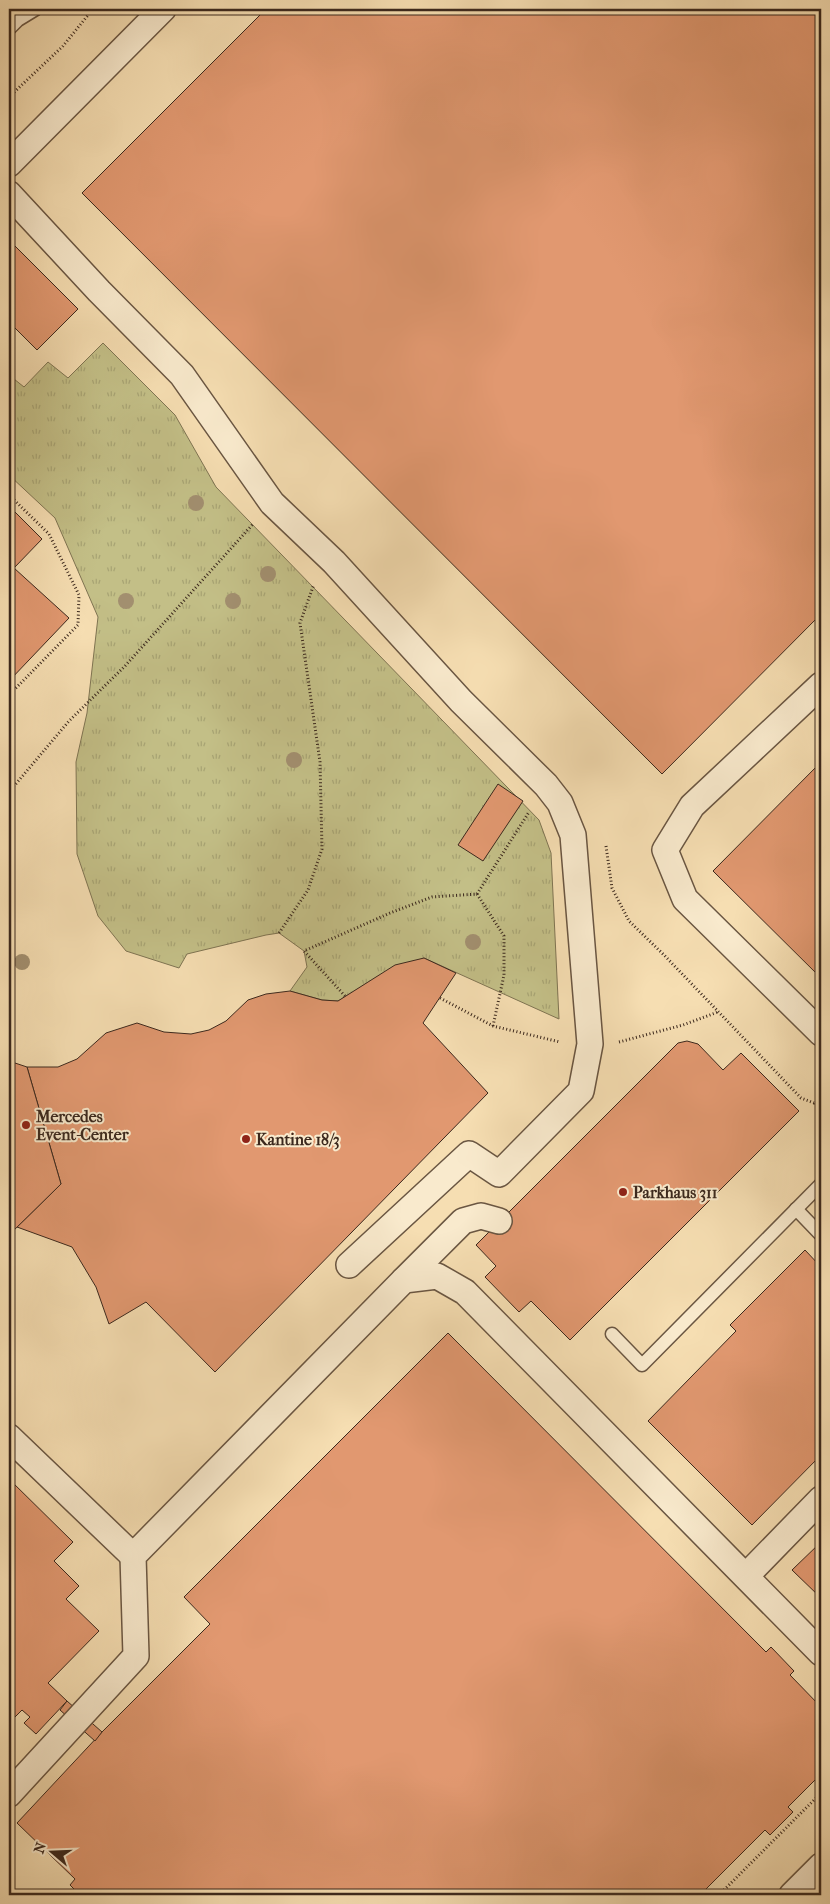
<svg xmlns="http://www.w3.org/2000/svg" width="830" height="1904" viewBox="0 0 830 1904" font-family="'IM FELL French Canon',serif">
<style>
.grass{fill:url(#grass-tufts);stroke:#7f7452}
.building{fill:#e19870;stroke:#3b281d}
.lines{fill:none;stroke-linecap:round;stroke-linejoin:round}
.lane-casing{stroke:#6a5642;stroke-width:15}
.street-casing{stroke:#6a5642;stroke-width:28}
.path{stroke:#3b281d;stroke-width:3;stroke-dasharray:1 2.5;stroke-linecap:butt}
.lane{stroke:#f9eacd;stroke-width:12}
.street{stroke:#f9eacd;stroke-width:25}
.tree{fill:#a28f6f}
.poi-dot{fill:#8f2418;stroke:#f9eacd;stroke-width:2}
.labels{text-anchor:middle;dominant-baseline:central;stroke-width:4;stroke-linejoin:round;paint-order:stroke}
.poi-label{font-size:16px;font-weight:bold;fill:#3b281d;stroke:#f9eacd;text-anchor:start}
</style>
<defs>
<pattern id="grass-tufts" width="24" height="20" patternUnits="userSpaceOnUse" patternTransform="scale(1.25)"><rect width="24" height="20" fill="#c3bf87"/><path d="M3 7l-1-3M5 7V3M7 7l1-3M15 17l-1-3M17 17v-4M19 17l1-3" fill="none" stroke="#a8a474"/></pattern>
</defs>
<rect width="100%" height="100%" fill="#f6deb2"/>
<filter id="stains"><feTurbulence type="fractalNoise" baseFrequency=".004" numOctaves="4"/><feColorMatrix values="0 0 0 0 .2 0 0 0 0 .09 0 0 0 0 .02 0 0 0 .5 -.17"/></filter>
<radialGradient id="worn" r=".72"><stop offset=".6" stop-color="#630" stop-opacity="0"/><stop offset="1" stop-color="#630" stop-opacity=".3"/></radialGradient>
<!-- grass -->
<path class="grass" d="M 103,343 L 175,415 L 216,487 L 539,820 L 551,853 L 559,1019 L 424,958 L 371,981 L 338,1001 L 322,1000 L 290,991 L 307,967 L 304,951 L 279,933 L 266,935 L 187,954 L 179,968 L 126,951 L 98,916 L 77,854 L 76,762 L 87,713 L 98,617 L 55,518 L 9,475 L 9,375 L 24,387 L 48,362 L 68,378 Z"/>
<!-- building -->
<g class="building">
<path d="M 266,9 L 821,9 L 821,614 L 662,774 L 82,193 Z"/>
<path d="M 9,240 L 78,309 L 37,350 L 9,322 Z"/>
<path d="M 9,506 L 42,539 L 14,568 L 69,618 L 9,681 Z"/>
<path d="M 821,762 L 821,978 L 713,871 Z"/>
<path d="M 498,784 L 523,801 L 483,861 L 458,845 Z"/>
<path d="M 424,958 L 456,973 L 423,1023 L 488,1093 L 215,1372 L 146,1302 L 109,1324 L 96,1287 L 72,1247 L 17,1227 L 61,1184 L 27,1067 L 58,1067 L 77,1059 L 106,1033 L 137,1023 L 164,1032 L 191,1034 L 209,1030 L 226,1021 L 248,1000 L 266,994 L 290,991 L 322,1000 L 338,1001 L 395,965 Z"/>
<path d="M 687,1041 L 698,1044 L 723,1070 L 741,1053 L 799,1111 L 570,1340 L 531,1301 L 519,1312 L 485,1277 L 496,1266 L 476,1245 L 678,1043 Z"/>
<path d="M 9,1061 L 27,1067 L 61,1184 L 9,1235 Z"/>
<path d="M 805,1250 L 821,1267 L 821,1455 L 752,1525 L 648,1421 L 736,1331 L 730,1325 Z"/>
<path d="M 448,1333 L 766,1652 L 771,1647 L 794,1671 L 790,1675 L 821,1707 L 821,1774 L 788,1807 L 793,1812 L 770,1835 L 765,1830 L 700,1895 L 80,1895 L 70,1885 L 75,1879 L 17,1823 L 102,1732 L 210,1624 L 184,1597 Z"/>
<path d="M 9,1479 L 73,1542 L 54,1561 L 79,1586 L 66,1599 L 99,1631 L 48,1683 L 67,1701 L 36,1734 L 24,1723 L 30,1717 L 22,1710 L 9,1723 Z"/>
<path d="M 821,1542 L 821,1598 L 792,1570 Z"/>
<path d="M 67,1701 L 102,1732 L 95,1741 L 60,1710 Z"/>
</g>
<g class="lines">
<!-- lane casing -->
<g class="lane-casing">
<g id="lane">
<path d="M 9,29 L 18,20 L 36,9"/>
<path d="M 796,1209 L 821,1235"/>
<path d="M 612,1334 L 642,1365 L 821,1184"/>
</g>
</g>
<!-- street casing -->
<g class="street-casing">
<g id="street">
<path d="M 9,164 L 163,9"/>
<path d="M 9,194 L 99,291 L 182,375 L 272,503 L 334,562 L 461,701 L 546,785 L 560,803 L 573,835 L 590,1044 L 581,1091 L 499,1174 L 469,1154 L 349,1265"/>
<path d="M 821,685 L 692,806 L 665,850 L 685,899 L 821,1033"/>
<path d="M 404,1280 L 463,1221 L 481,1216 L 499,1221"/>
<path d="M 9,1437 L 133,1556"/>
<path d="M 746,1576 L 821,1499"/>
<path d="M 9,1794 L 136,1656 L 133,1556 L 404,1280 L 437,1276 L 465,1292 L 821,1653"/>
<path d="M 792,1895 L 821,1866"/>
</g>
</g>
<!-- path -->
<g class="path">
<path d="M 9,97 L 63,46 L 93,9"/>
<path d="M 9,495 L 49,534 L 79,595 L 78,625 L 9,695"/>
<path d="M 9,792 L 69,721 L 125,666 L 253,524"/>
<path d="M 606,846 L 612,888 L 629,921 L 664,955 L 801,1098 L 814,1103 L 821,1098"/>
<path d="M 477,894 L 529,812"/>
<path d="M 279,933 L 308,890 L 322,849 L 320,762 L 300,623 L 314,584"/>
<path d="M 345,996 L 304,951 L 390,913 L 432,897 L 477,894 L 504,936 L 504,975 L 493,1026"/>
<path d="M 440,998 L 493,1026 L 560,1042"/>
<path d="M 619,1042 L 683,1025 L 718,1012"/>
<path d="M 719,1895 L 821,1793"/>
</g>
<!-- lane -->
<use href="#lane" class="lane"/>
<!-- street -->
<use href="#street" class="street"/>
</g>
<!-- trees -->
<g class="tree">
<circle cx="196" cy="503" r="8"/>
<circle cx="268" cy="574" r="8"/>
<circle cx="126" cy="601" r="8"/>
<circle cx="233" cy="601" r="8"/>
<circle cx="294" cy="760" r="8"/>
<circle cx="473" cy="942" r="8"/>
<circle cx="22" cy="962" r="8"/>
</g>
<!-- markers -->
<g class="poi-dot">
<circle cx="26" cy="1125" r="5"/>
<circle cx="246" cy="1139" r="5"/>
<circle cx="623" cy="1192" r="5"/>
</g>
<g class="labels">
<!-- poi labels -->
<g class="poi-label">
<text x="36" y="1116">Mercedes<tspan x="36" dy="18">Event-Center</tspan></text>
<text x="256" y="1139">Kantine 18/3</text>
<text x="633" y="1192">Parkhaus 311</text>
</g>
</g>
<!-- margin -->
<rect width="830" height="1904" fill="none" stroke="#f6deb2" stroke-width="30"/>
<rect x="10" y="10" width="810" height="1884" fill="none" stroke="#3b281d" stroke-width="2.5"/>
<rect x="15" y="15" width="800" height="1874" fill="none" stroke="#3b281d"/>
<!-- north arrow -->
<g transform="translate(52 1852) rotate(289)" stroke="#f9eacd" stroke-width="4" paint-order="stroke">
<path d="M0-4L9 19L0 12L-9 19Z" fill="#3b281d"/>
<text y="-8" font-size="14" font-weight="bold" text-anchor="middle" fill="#3b281d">N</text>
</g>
<rect width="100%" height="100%" filter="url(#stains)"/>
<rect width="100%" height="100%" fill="url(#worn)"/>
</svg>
